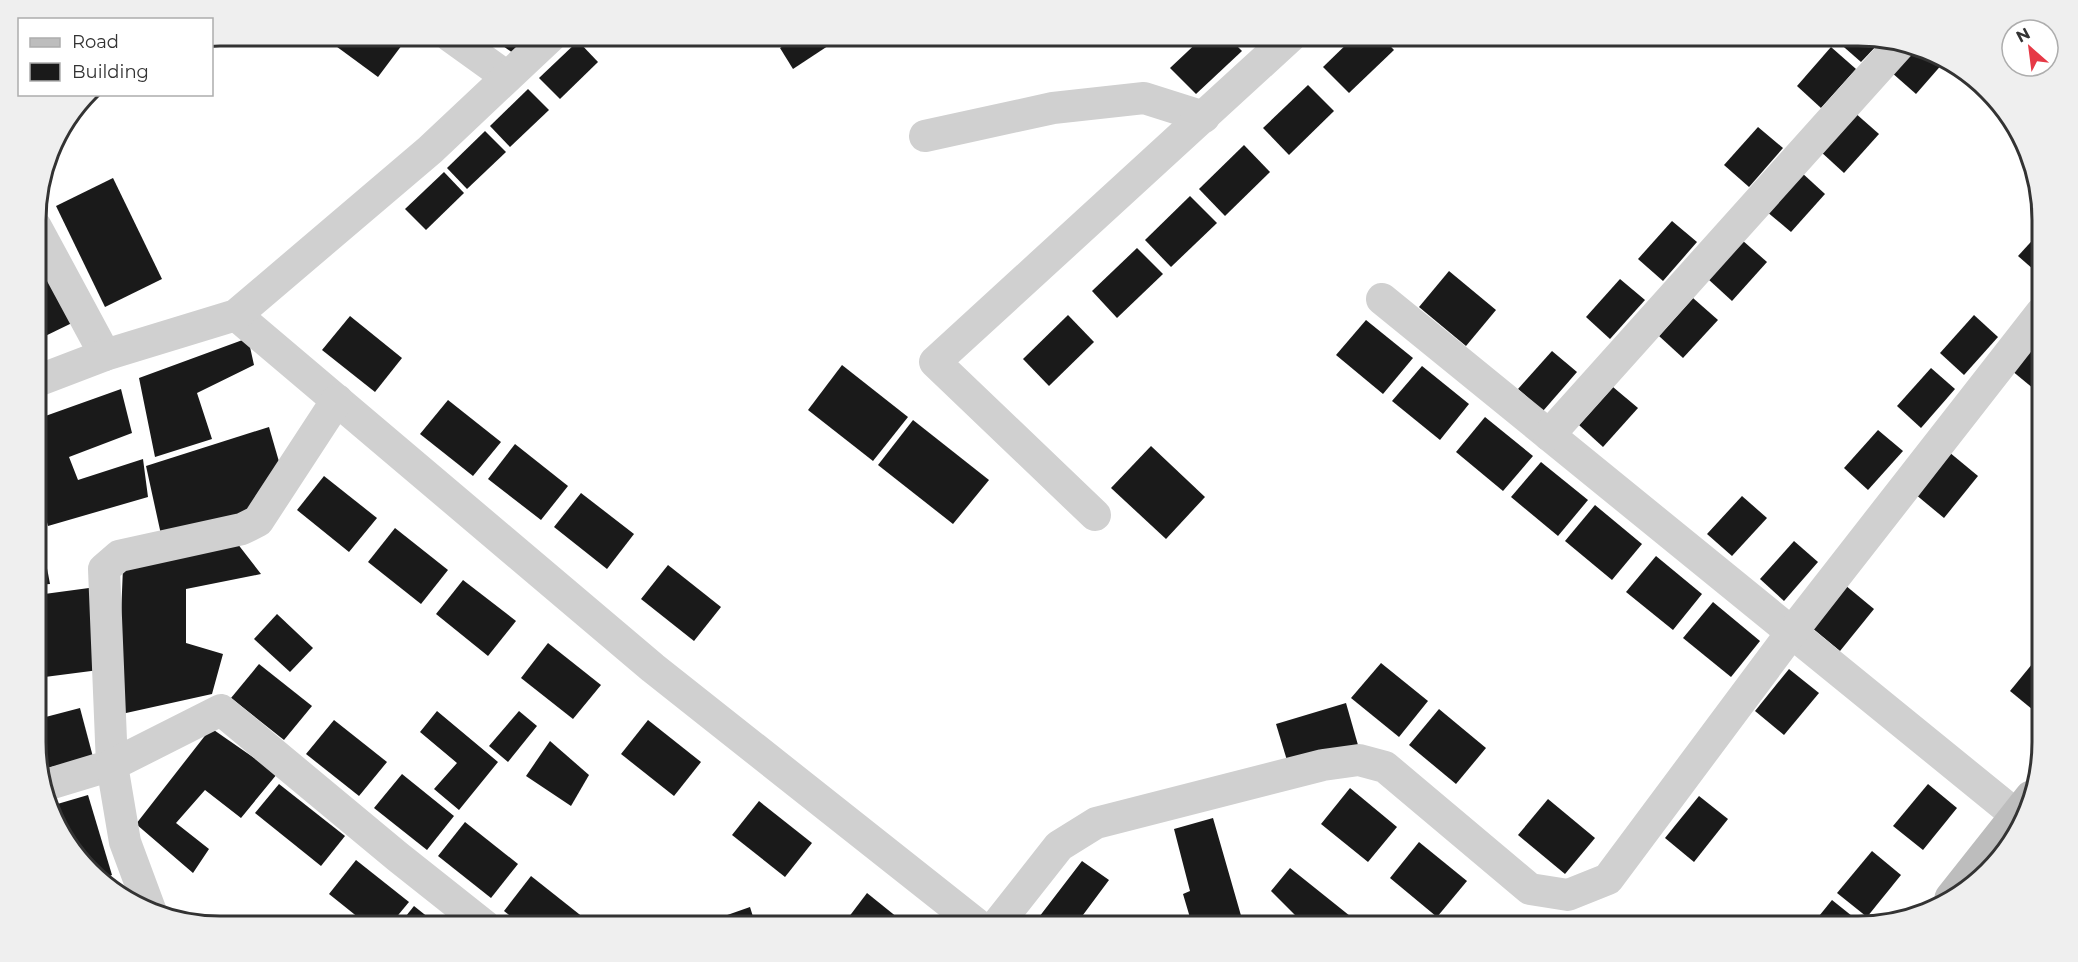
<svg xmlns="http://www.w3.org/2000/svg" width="2078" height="962" viewBox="0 0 2078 962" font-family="Montserrat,sans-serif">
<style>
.building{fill:#1a1a1a}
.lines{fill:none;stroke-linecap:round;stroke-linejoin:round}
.minor{stroke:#d0d0d0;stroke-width:32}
.secondary{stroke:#bdbdbd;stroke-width:33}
.rim{fill:none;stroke:#333;stroke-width:3}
</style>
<rect width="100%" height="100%" fill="#fff"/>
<!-- building -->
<g class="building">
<path d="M 332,36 L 398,36 L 405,41 L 378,77 L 329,41 Z"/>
<path d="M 489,36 L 526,36 L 513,53 Z"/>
<path d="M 798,36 L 843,36 L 793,69 L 780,48 Z"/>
<path d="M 1204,36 L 1227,36 L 1242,51 L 1196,94 L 1170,68 Z"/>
<path d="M 1355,36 L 1381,36 L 1394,50 L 1349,93 L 1323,67 Z"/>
<path d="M 1841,36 L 1858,36 L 1881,41 L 1861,62 L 1837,41 Z"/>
<path d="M 578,41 L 598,62 L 560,99 L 539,78 Z"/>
<path d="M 1831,47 L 1856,69 L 1821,108 L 1797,86 Z"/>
<path d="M 1914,47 L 1929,50 L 1944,62 L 1916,94 L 1891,72 Z"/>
<path d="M 1308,85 L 1334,111 L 1289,155 L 1263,128 Z"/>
<path d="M 528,89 L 549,110 L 510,147 L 490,126 Z"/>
<path d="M 1854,112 L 1879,134 L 1844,173 L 1820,151 Z"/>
<path d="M 1758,127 L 1783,148 L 1749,187 L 1724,165 Z"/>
<path d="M 485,131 L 506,152 L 467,189 L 447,168 Z"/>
<path d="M 1244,145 L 1270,172 L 1225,216 L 1199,189 Z"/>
<path d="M 444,172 L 464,193 L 426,230 L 405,209 Z"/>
<path d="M 1801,172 L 1825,194 L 1791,232 L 1766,211 Z"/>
<path d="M 113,178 L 162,279 L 105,307 L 56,206 Z"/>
<path d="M 1190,196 L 1217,223 L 1171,267 L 1145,240 Z"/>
<path d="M 1672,221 L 1697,242 L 1663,281 L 1638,259 Z"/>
<path d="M 2041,231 L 2041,276 L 2018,256 Z"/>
<path d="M 1742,240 L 1767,262 L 1732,301 L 1708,279 Z"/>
<path d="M 37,248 L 72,323 L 37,340 Z"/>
<path d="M 1137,248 L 1163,274 L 1117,318 L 1092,291 Z"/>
<path d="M 1449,271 L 1496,310 L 1466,346 L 1419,307 Z"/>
<path d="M 1620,279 L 1645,300 L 1610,339 L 1586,317 Z"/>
<path d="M 1693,298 L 1718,320 L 1683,358 L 1659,336 Z"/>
<path d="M 1068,315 L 1094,342 L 1049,386 L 1023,359 Z"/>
<path d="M 1974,315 L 1998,337 L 1964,375 L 1940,353 Z"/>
<path d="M 350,316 L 402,358 L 375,392 L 322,350 Z"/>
<path d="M 1366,320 L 1413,358 L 1383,394 L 1336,355 Z"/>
<path d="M 2041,333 L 2041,392 L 2040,394 L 2011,370 Z"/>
<path d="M 248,338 L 254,365 L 197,393 L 212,439 L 155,457 L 139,378 Z"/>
<path d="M 1552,351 L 1577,372 L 1543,411 L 1518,389 Z"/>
<path d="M 842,365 L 908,417 L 873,461 L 808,410 Z"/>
<path d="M 1422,366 L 1469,404 L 1440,440 L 1392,401 Z"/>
<path d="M 1931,368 L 1955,389 L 1921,428 L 1897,406 Z"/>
<path d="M 1613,387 L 1638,408 L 1603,447 L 1579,425 Z"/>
<path d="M 121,389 L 132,433 L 69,457 L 78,480 L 143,459 L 148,497 L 48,526 L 37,485 L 37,419 Z"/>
<path d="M 448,400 L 501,442 L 473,476 L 420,434 Z"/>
<path d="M 1485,417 L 1533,456 L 1503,491 L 1456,452 Z"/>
<path d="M 913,420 L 989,480 L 953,524 L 878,465 Z"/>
<path d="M 269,427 L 282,472 L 254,516 L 162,539 L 146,466 Z"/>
<path d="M 1878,430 L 1903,451 L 1868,490 L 1844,468 Z"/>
<path d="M 515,444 L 568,486 L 541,520 L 488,479 Z"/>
<path d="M 1151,446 L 1205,497 L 1166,539 L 1111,488 Z"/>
<path d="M 1949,452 L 1978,476 L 1944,518 L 1915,494 Z"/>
<path d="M 1541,462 L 1588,500 L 1558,536 L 1511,497 Z"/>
<path d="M 324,476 L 377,518 L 349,552 L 297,510 Z"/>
<path d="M 581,493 L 634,534 L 607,569 L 554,527 Z"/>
<path d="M 1742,496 L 1767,518 L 1732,556 L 1707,534 Z"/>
<path d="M 1595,505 L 1642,544 L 1612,580 L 1565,541 Z"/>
<path d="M 37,521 L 38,521 L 50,584 L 37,585 Z"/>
<path d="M 395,528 L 448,570 L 421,604 L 368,562 Z"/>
<path d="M 1794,541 L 1818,562 L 1784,601 L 1760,579 Z"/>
<path d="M 237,543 L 261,574 L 186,589 L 186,643 L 223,654 L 212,694 L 117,715 L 123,567 Z"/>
<path d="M 1656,556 L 1702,594 L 1673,630 L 1626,592 Z"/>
<path d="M 668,565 L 721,607 L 694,641 L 641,599 Z"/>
<path d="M 463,580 L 516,621 L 488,656 L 436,614 Z"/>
<path d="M 1845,585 L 1874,609 L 1840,651 L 1811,627 Z"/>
<path d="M 89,588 L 99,670 L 37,678 L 37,595 Z"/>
<path d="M 1713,602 L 1760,641 L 1731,677 L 1683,638 Z"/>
<path d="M 277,614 L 313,648 L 290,672 L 254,639 Z"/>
<path d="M 548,643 L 601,685 L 573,719 L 521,678 Z"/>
<path d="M 2042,652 L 2042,711 L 2039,715 L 2010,691 Z"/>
<path d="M 1381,663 L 1428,701 L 1399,737 L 1351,698 Z"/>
<path d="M 259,664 L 312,706 L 284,740 L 231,698 Z"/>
<path d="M 1789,669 L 1819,693 L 1784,735 L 1755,711 Z"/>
<path d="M 1346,703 L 1358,745 L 1289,767 L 1276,724 Z"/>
<path d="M 80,708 L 93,757 L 39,770 L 38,766 L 38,719 Z"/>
<path d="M 1439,709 L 1486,748 L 1456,784 L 1409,745 Z"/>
<path d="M 437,711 L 498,762 L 459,810 L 434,789 L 457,763 L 420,732 Z"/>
<path d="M 519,711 L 537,726 L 508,762 L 489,746 Z"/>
<path d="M 334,720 L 387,762 L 359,796 L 306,754 Z"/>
<path d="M 648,720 L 701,762 L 674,796 L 621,754 Z"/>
<path d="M 211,728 L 277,774 L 241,818 L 205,790 L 176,823 L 209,849 L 193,873 L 136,824 Z"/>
<path d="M 550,741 L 589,775 L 571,806 L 526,776 Z"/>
<path d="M 402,774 L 454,816 L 427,850 L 374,808 Z"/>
<path d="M 279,784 L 345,836 L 321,866 L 255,813 Z"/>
<path d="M 1928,784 L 1957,808 L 1923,850 L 1893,826 Z"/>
<path d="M 1350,788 L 1397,827 L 1368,862 L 1321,824 Z"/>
<path d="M 88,795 L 112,875 L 105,878 L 74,854 L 54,805 Z"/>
<path d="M 1699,796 L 1728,819 L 1694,862 L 1665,838 Z"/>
<path d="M 1548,799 L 1595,838 L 1565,874 L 1518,835 Z"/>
<path d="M 759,801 L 812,843 L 785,877 L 732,835 Z"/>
<path d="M 1213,818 L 1244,926 L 1199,926 L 1197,919 L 1191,921 L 1183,894 L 1190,891 L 1174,829 Z"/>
<path d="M 465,822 L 518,864 L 491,898 L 438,856 Z"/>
<path d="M 1419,842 L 1467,881 L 1437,917 L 1390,878 Z"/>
<path d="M 1872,851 L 1901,875 L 1867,917 L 1837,893 Z"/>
<path d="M 356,860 L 409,902 L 389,926 L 369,926 L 329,894 Z"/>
<path d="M 1082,861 L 1109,880 L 1080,919 L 1090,926 L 1041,926 L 1036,921 Z"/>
<path d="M 1290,868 L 1350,916 L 1341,926 L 1306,926 L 1271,891 Z"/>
<path d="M 531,876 L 584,918 L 578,926 L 523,926 L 504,911 Z"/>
<path d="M 867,893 L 908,926 L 842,926 Z"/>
<path d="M 1832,900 L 1862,924 L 1860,926 L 1811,926 Z"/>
<path d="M 414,906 L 439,926 L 398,926 Z"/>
<path d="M 750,907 L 756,926 L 696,926 Z"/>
</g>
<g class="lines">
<!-- minor -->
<g class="minor">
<path d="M 450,36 L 507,77"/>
<path d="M 925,136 L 1053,108 L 1144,98 L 1204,117"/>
<path d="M 36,227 L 105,355"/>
<path d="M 1382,299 L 2016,815"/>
<path d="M 236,315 L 653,668 L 979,926"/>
<path d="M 37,381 L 105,355 L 236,315 L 430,150 L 551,36"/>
<path d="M 1549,435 L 1900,44"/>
<path d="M 1095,515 L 935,362 L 1291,36"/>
<path d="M 46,785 L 112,765 L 104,569 L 119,556 L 242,529 L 258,521 L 337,400"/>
<path d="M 151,912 L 125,842 L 112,765 L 221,710 L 398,857 L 485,926"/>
<path d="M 996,926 L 1059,846 L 1096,823 L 1323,765 L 1359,760 L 1385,767 L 1530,889 L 1568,895 L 1608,879 L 1792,632 L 2041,313"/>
</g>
<!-- secondary -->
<path class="secondary" d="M 1951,898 L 2031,797"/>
</g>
<!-- crop -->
<path d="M0 0H2078V962H0ZM220 46H1858A174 174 0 0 1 2032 220V742A174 174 0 0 1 1858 916H220A174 174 0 0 1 46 742V220A174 174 0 0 1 220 46Z" fill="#efefef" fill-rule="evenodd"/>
<path class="rim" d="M220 46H1858A174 174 0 0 1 2032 220V742A174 174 0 0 1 1858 916H220A174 174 0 0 1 46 742V220A174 174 0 0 1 220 46Z"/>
<!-- legend -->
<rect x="18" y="18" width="195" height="78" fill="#ffffff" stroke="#adadad" stroke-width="1.5"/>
<rect x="30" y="38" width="30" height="9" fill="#bdbdbd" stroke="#adadad" stroke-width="1.5"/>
<text x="72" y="48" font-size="18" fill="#333333">Road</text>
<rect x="30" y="63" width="30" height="18" fill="#1a1a1a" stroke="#adadad" stroke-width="1.5"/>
<text x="72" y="78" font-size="18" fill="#333333">Building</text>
<!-- north arrow -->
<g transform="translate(2030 48) rotate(332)"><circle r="28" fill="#ffffff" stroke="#adadad" stroke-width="1.5"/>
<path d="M0-4.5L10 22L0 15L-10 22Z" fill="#e63946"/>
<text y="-9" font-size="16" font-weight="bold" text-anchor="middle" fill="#333333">N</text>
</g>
</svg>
